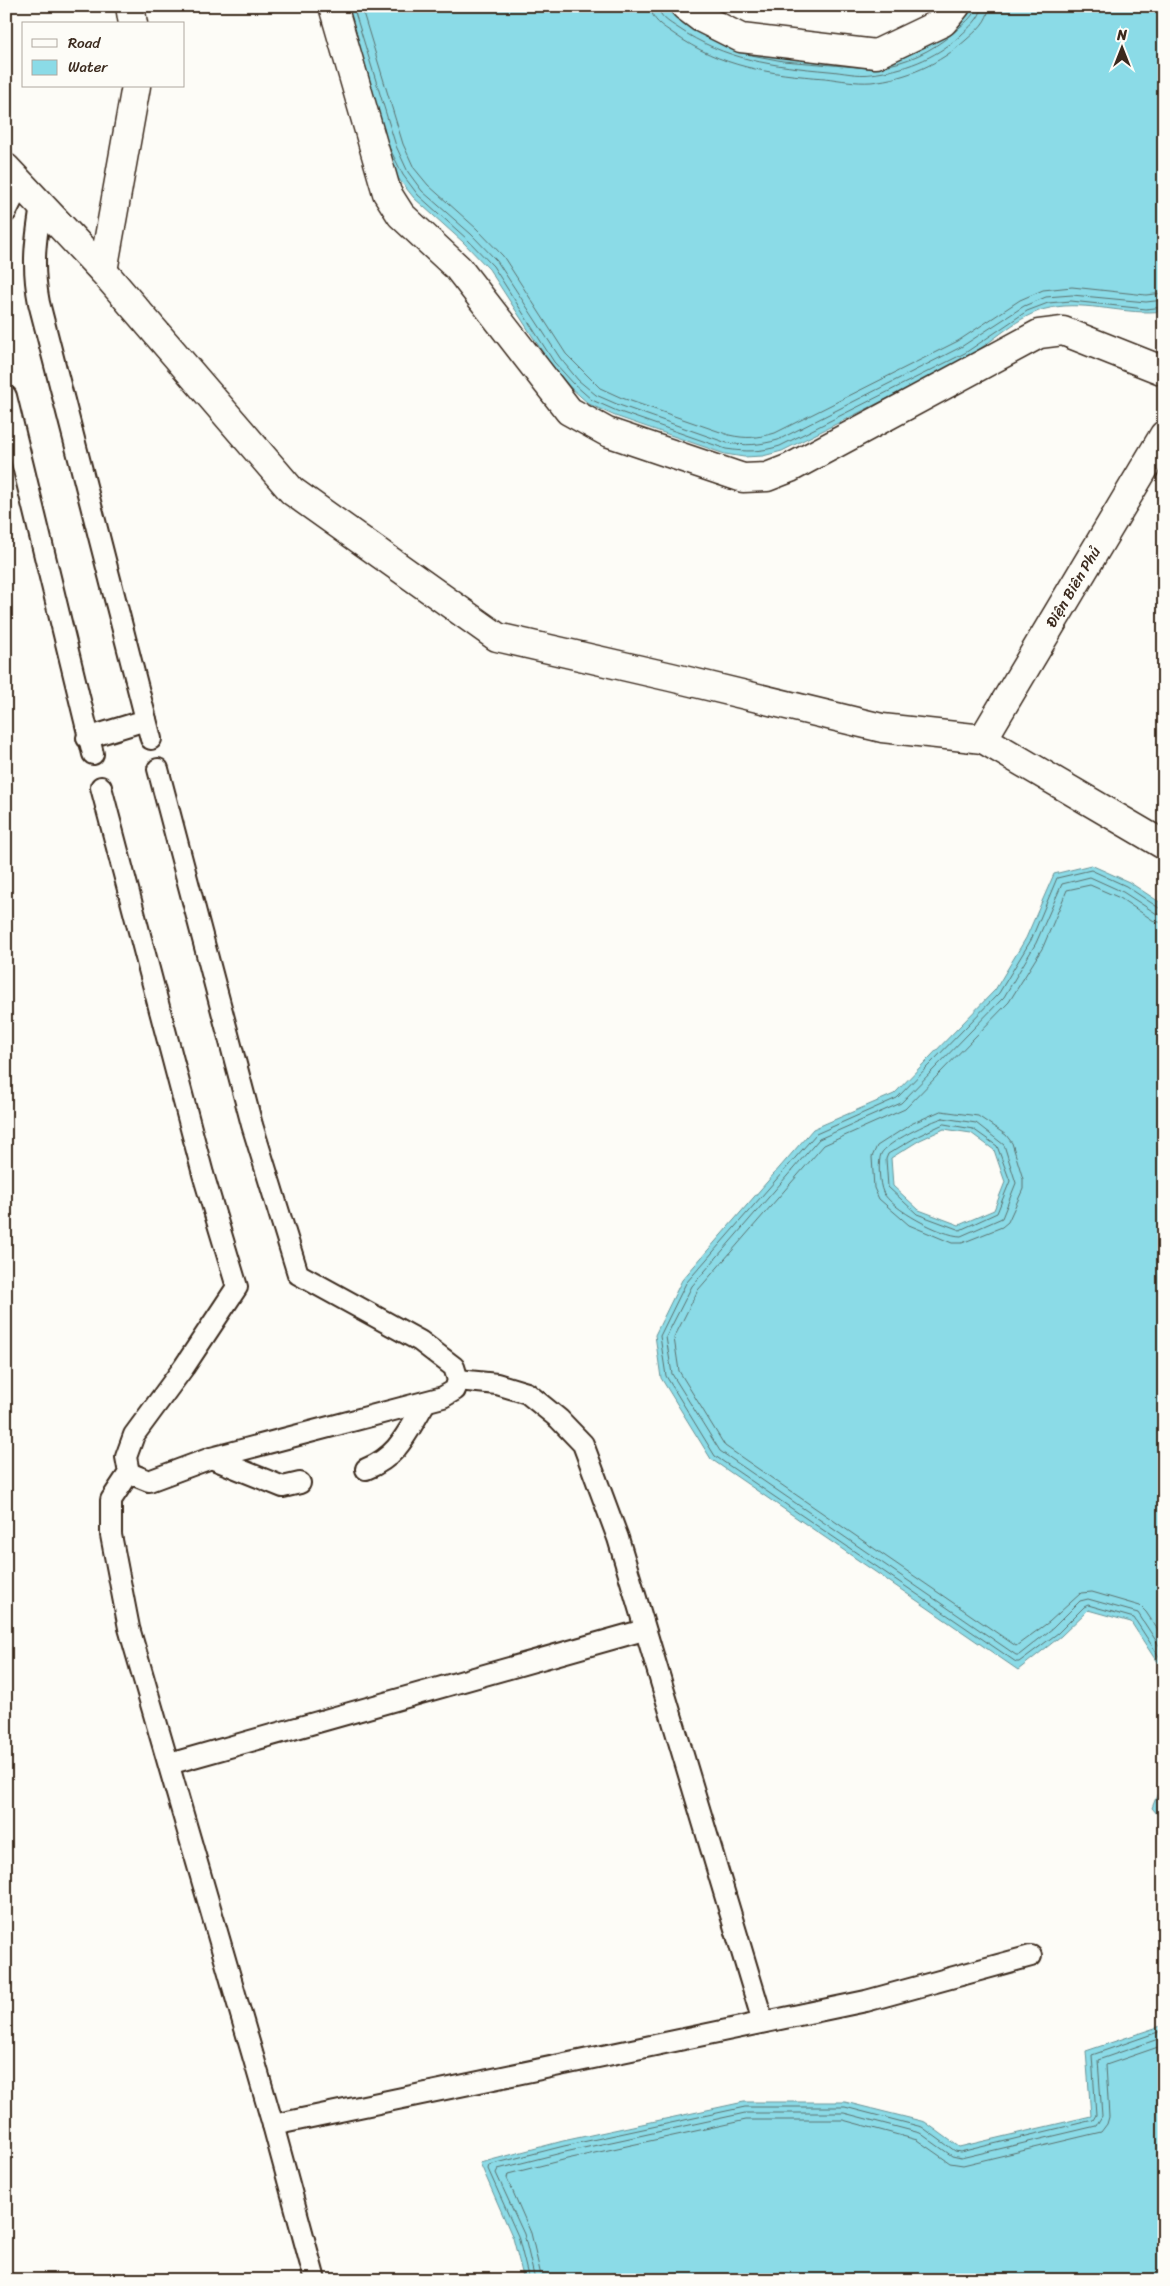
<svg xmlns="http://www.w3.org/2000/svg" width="1170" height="2286" viewBox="0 0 1170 2286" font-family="Sriracha,sans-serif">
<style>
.water{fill:#8bdbe7;stroke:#6b9497;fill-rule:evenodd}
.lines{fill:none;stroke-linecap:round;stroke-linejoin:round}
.shore{stroke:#5b716e;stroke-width:1}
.lane-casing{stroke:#3b2a1e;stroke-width:24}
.street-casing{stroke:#3b2a1e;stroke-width:31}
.secondary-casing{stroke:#3b2a1e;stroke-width:31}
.lane{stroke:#fdfcf7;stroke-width:20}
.street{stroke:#fdfcf7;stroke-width:28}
.secondary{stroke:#fdfcf7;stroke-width:28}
.labels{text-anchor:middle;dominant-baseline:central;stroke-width:4.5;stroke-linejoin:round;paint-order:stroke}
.street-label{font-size:15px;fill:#3b2a1e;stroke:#fdfcf7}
</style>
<rect width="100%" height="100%" fill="#fdfcf7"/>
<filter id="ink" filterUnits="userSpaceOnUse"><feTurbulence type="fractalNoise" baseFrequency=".02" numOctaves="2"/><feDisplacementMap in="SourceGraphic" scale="10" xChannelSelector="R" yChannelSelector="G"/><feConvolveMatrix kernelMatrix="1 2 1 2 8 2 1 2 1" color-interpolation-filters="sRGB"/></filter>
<g filter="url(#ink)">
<!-- water -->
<g class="water">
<path d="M 342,6 L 667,6 L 703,32 L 868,63 L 904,57 L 937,41 L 964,16 L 972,6 L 1164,6 L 1164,311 C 1126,316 1087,300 1050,308 C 1018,314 993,343 965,358 C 905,391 843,420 782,451 L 763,456 L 744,457 L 725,454 L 615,416 L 589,404 L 571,388 L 551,365 L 489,269 L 463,242 L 414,198 L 398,178 L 385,151 Z"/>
<path d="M 1091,865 L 1129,882 L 1164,905 L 1164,1673 L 1131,1622 L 1088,1610 L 1061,1636 L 1018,1670 L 711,1459 L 661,1378 L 655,1335 L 682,1280 L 813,1129 L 894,1094 L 995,990 L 1026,938 L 1054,874 ZM 944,1129 L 971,1133 L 994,1150 L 1005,1182 L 994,1210 L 959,1225 L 919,1210 L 893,1186 L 891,1158 L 920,1140 Z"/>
<path d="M 1164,1777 L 1164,1822 L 1152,1808 Z"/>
<path d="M 1164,2025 L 1164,2280 L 524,2280 L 513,2238 L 480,2163 L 563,2141 L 744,2102 L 845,2102 L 925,2122 L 959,2147 L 1091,2116 L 1086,2051 Z"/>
</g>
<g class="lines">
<!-- shore -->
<g class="shore">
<path d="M 353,6 L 396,146 L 408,172 L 422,191 L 471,234 L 497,261 L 560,358 L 578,380 L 596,395 L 619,405 L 727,443 C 746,446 760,445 778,440 L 961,347 L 1024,306 L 1046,297 L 1072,295 L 1146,302 L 1164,300"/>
<path d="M 361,6 L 403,144 L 414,168 L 428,185 L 477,229 L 503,256 L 566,354 L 600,388 L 622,398 L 729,435 C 746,439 759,438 775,433 L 958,341 L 1020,300 L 1043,290 L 1072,287 L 1146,295 L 1164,293"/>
<path d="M 651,6 C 651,21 663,26 674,34 C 721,67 769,74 825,78 C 840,80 856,83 871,82 C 908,78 939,64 966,40 C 976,31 989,21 989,6"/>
<path d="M 658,6 C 659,17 669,22 678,28 C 725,60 773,66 829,71 C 842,72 858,76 871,74 C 904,70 934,59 960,36 C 968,28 981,19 982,6"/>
<path d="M 746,54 L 783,61 L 869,68"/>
<path d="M 889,65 C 917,59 939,46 960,27 C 966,22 975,15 976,6"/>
<path d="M 390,149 L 403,175 L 418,195 L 467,239 L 493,266 L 554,362 L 574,384 L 592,400 L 617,411 L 726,449 C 746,452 761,452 780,446 L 965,353 L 1027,311 L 1048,303 L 1071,301 L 1146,309 L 1164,307"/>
<path d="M 1164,909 L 1159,908 L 1126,886 L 1091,870 L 1057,878 L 1031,940 L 999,993 L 897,1098 L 816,1134 L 686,1283 L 660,1336 L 666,1376 L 715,1456 L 1016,1662 L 1019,1662 L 1058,1633 L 1084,1607 L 1088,1605 L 1134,1618 L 1164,1664"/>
<path d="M 1164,915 L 1157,914 L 1123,892 L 1090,877 L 1062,884 L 1036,943 L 1004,997 L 901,1103 L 819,1139 L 692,1286 L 666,1337 L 672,1374 L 720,1451 L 1016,1655 L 1019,1655 L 1053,1628 L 1080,1601 L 1088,1599 L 1138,1613 L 1164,1653"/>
<path d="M 1164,923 L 1154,921 L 1120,898 L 1090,885 L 1067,890 L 1043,947 L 1009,1002 L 905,1109 L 824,1145 L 698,1290 L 674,1338 L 679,1371 L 725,1446 L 1016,1646 L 1049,1622 L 1081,1593 L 1092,1592 L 1140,1606 L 1146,1612 L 1164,1639"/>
<path d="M 941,1111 L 978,1116 L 1006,1135 L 1012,1143 L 1023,1179 L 1023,1189 L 1008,1222 L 1002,1227 L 962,1243 L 952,1243 L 909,1225 L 879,1199 L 874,1188 L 872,1157 L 877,1146 L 911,1124 Z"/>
<path d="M 943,1118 L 976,1123 L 1004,1145 L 1016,1183 L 1002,1218 L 961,1236 C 942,1236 891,1209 883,1192 C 879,1184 878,1161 881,1154 C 886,1143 931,1121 943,1118 Z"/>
<path d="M 944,1124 L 973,1129 L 997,1146 L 1010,1181 L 997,1213 L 960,1230 L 917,1214 L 888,1187 L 886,1159 L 888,1154 L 918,1136 Z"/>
<path d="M 529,2280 L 518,2236 L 488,2169 L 489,2165 L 564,2146 L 745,2107 L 845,2107 L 922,2127 L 955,2151 L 960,2152 L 1093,2120 L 1096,2115 L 1092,2055 L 1164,2030"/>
<path d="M 535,2280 L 524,2234 L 496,2173 L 498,2169 L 565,2152 L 745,2113 L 844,2113 L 920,2133 L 952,2156 L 961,2158 L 1096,2126 L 1102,2116 L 1098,2060 L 1164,2037"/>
<path d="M 542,2280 L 531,2233 L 507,2178 L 508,2174 L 567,2159 L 746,2120 L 843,2120 L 917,2140 L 950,2163 L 963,2165 L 1101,2132 L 1107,2124 L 1109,2117 L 1106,2065 L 1164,2045"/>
</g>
<!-- lane casing -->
<g class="lane-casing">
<g id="lane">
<path d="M 41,206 C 35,243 32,266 39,303 L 151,739"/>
<path d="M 6,212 L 20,184"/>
<path d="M 6,396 L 93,754"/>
<path d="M 87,738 L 146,720"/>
<path d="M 101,787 L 203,1174 L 237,1287 L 184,1367 L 134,1435 L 126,1457 L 129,1473 L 111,1500 L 111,1535 L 129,1628 L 273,2125 L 315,2280"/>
<path d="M 458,1380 L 497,1384 L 527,1393 L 559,1419 L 583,1444 L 618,1538 L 763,2022"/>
<path d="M 211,1458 L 283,1487 L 300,1483"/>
<path d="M 366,1469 C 399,1456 407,1432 425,1403"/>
<path d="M 129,1473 L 149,1481 L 211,1458 L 443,1397 L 455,1390 L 458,1380 L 454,1367 L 420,1341 L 298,1274 L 252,1125 L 158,769"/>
<path d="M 169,1764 L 644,1630"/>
<path d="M 273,2125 L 866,2001 L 1031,1956"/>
</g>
</g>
<!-- street casing -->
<g class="street-casing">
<g id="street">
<path d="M 130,6 L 133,24"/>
<path d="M 333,6 L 387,193 L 401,215 L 458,268 L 569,411 L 607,432 L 743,478 L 767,477 L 790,468 L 1039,334 L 1063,331 L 1164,371"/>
<path d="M 685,6 L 701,18 L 741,38 L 876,54 L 943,22 L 956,6"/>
<path d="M 6,168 L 103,271 L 292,491 L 497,637 L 671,677 L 882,728 L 983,739 L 1164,845"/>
<path d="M 103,271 L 136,86"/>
</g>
</g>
<!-- secondary casing -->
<g class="secondary-casing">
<path id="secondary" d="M 983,739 L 1164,435"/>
</g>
<!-- lane -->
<use href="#lane" class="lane"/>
<!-- street -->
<use href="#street" class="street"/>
<!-- secondary -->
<use href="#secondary" class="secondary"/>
</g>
</g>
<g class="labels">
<!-- street labels -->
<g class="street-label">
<text transform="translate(1073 587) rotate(-59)">Điện Biên Phủ</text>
</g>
</g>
<!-- margin -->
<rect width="1170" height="2286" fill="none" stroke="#fdfcf7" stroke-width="25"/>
<rect x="12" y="12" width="1145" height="2261" fill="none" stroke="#3b2a1e" stroke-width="2" filter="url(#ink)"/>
<!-- legend -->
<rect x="22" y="22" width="162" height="65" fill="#fdfcf7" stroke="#afa8a0"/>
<rect x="32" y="39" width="25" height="8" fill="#fdfcf7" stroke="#afa8a0"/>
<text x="68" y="48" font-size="15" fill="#3b2a1e">Road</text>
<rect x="32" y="60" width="25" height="15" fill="#8bdbe7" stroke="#afa8a0"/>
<text x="68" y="72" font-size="15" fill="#3b2a1e">Water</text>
<!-- north arrow -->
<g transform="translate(1122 48)" stroke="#fdfcf7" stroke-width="4" paint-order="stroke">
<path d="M0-4L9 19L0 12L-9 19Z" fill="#3b2a1e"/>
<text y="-8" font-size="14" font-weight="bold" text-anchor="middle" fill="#3b2a1e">N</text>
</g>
</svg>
